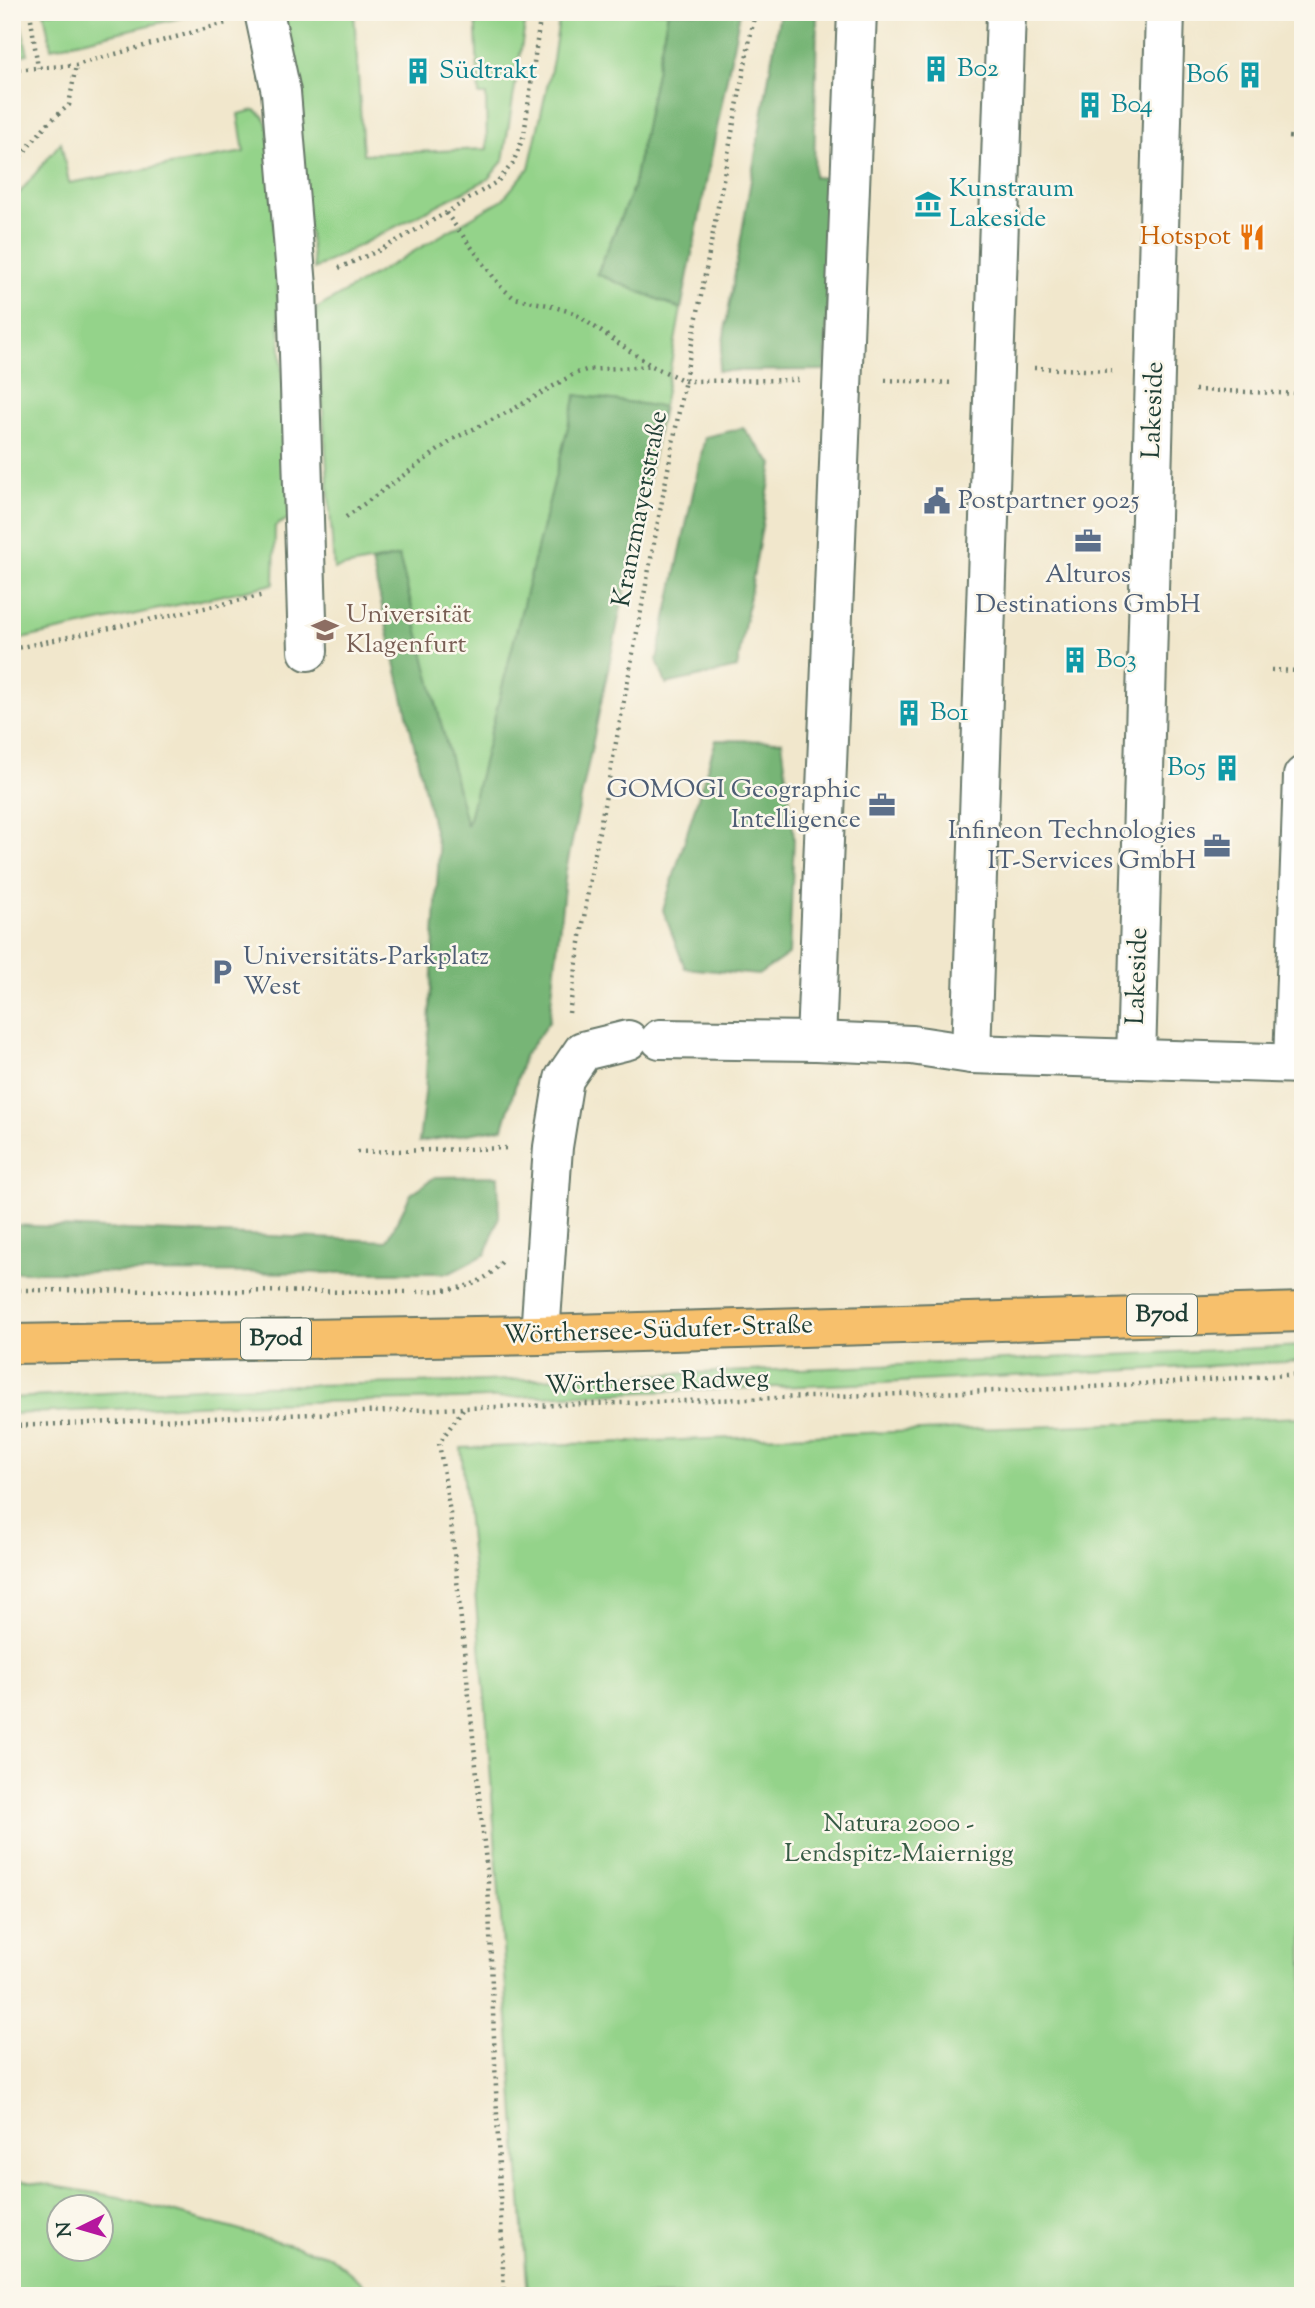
<svg xmlns="http://www.w3.org/2000/svg" width="1315" height="2308" viewBox="0 0 1315 2308" font-family="'Sorts Mill Goudy',serif">
<style>
.green{fill:#94d38a;stroke:#5a885f;stroke-width:2;fill-rule:evenodd}
.forest{fill:#77b576;stroke:#4b7955;stroke-width:2}
.lines{fill:none;stroke-linecap:round;stroke-linejoin:round}
.minor-casing{stroke:#687869;stroke-width:42}
.major-casing{stroke:#687869;stroke-width:42}
.path{stroke:#687869;stroke-width:4.5;stroke-dasharray:2 5;stroke-linecap:butt}
.minor{stroke:#fff;stroke-width:38}
.major{stroke:#f7c06c;stroke-width:38}
.labels{text-anchor:middle;dominant-baseline:central;stroke-width:5;stroke-linejoin:round;paint-order:stroke}
.shield{fill:#fbf7ec;stroke:#61756b;stroke-width:2}
.shield-label{font-size:24px;font-weight:bold;fill:#1f3d34}
.culture-label{font-size:26px;fill:#0d838f;stroke:#fbf7ec;text-anchor:start}
.food-label{font-size:26px;fill:#c56008;stroke:#fbf7ec;text-anchor:end}
.street-label{font-size:26px;fill:#1f3d34;stroke:#fbf7ec}
.service-label{font-size:26px;fill:#4e5e75;stroke:#fbf7ec;text-anchor:start}
.education-label{font-size:26px;fill:#785e54;stroke:#fbf7ec;text-anchor:start}
.park-label{font-size:26px;fill:#365b45;stroke:#fbf7ec}
</style>
<rect width="100%" height="100%" fill="#fbf7ec"/>
<filter id="ink" filterUnits="userSpaceOnUse"><feTurbulence type="fractalNoise" baseFrequency=".0143" numOctaves="2"/><feDisplacementMap in="SourceGraphic" scale="14" xChannelSelector="R" yChannelSelector="G"/><feConvolveMatrix kernelMatrix="1 2 1 2 8 2 1 2 1" color-interpolation-filters="sRGB"/></filter>
<filter id="wash" filterUnits="userSpaceOnUse"><feTurbulence type="fractalNoise" baseFrequency=".00686" numOctaves="4" result="noise"/><feDisplacementMap in="SourceGraphic" scale="28" xChannelSelector="R" yChannelSelector="G"/><feGaussianBlur stdDeviation="1.57" result="paint"/><feColorMatrix in="noise" values="0 0 0 0 0 0 0 0 0 0 0 0 0 0 0 0 0 1.4 0 .05"/><feComposite in="paint" operator="in"/></filter>
<g filter="url(#wash)">
<rect width="100%" height="100%" fill="#f1e7cc"/>
<!-- green -->
<g class="green">
<path d="M 18,12 L 28,54 L 12,57 L 12,13 Z"/>
<path d="M 44,12 L 196,12 L 193,15 L 51,48 Z"/>
<path d="M 282,12 L 354,12 L 363,154 L 487,149 L 486,95 L 479,95 L 475,12 L 527,12 L 503,161 L 488,179 L 314,269 Z"/>
<path d="M 560,12 L 668,12 L 633,188 L 597,274 L 681,309 L 663,407 L 576,395 L 467,828 L 399,556 L 334,569 L 316,309 L 503,199 L 529,168 L 553,60 Z"/>
<path d="M 255,110 C 271,118 268,135 270,151 L 290,518 L 275,526 L 274,584 L 12,641 L 12,202 L 61,142 L 69,183 L 244,152 L 238,114 Z"/>
<path d="M 1303,1346 L 1303,1361 L 881,1383 L 460,1399 L 215,1404 L 12,1414 L 12,1398 L 215,1387 L 459,1382 L 879,1366 Z"/>
<path d="M 1303,1417 L 1303,2296 L 528,2296 L 485,1697 L 461,1448 Z"/>
<path d="M 12,2179 L 119,2197 L 330,2256 L 378,2296 L 12,2296 ZM 60,2206 L 102,2206 L 102,2248 L 60,2248 Z"/>
</g>
<!-- forest -->
<g class="forest">
<path d="M 668,12 L 740,12 L 681,309 L 597,274 L 633,188 Z"/>
<path d="M 780,12 L 817,12 L 814,177 L 833,179 L 825,370 L 718,371 Z"/>
<path d="M 576,395 L 663,407 L 566,870 L 549,1022 L 524,1056 L 503,1128 L 419,1142 L 425,1093 L 439,852 L 372,563 L 399,556 L 467,826 Z"/>
<path d="M 743,428 L 773,464 L 737,668 L 666,684 L 657,660 L 705,437 Z"/>
<path d="M 716,740 L 782,741 L 794,837 L 789,954 L 758,975 L 685,968 L 663,910 Z"/>
<path d="M 498,1176 L 499,1216 L 486,1254 L 450,1273 L 12,1272 L 12,1225 L 387,1241 L 411,1194 L 435,1177 Z"/>
</g>
</g>
<g filter="url(#ink)">
<g class="lines">
<!-- minor casing -->
<g class="minor-casing">
<g id="minor">
<path d="M 264,12 L 281,92 L 297,287 L 308,651"/>
<path d="M 660,1039 L 816,1041 L 912,1045 L 971,1054 L 1303,1064"/>
<path d="M 816,1041 L 857,12"/>
<path d="M 971,1054 L 1006,12"/>
<path d="M 1136,1059 L 1165,12"/>
<path d="M 1293,1063 L 1303,776"/>
<path d="M 540,1335 L 553,1147 L 564,1079 L 583,1051 L 628,1040"/>
</g>
</g>
<!-- major casing -->
<g class="major-casing">
<path id="major" d="M 12,1344 L 540,1335 L 1303,1312"/>
</g>
<!-- path -->
<g class="path">
<path d="M 30,12 L 38,68"/>
<path d="M 12,70 L 76,65 L 226,23"/>
<path d="M 1289,137 L 1303,138"/>
<path d="M 12,167 L 47,124 L 69,105 L 76,65"/>
<path d="M 446,213 L 501,287 L 514,298 L 548,305 L 574,313 L 652,366 L 685,381 L 803,380"/>
<path d="M 339,268 L 380,250 L 446,213 L 498,181 L 513,163 L 524,135 L 541,12"/>
<path d="M 1034,368 L 1112,371"/>
<path d="M 885,380 L 953,383"/>
<path d="M 1195,390 L 1303,394"/>
<path d="M 346,517 L 455,438 L 512,410 L 574,374 L 586,370 L 652,366"/>
<path d="M 12,649 L 265,595"/>
<path d="M 1271,670 L 1303,671"/>
<path d="M 569,1013 L 590,879 L 755,12"/>
<path d="M 357,1152 L 510,1148"/>
<path d="M 12,1290 L 408,1292"/>
<path d="M 417,1292 C 452,1289 480,1291 503,1260"/>
<path d="M 463,1409 L 439,1443 L 450,1513 L 488,1882 L 504,2296"/>
<path d="M 12,1426 L 464,1408 L 1058,1389 L 1303,1374"/>
</g>
<!-- minor -->
<use href="#minor" class="minor"/>
<!-- major -->
<use href="#major" class="major"/>
</g>
</g>
<!-- icons -->
<defs>
<g id="building-bare" transform="scale(2.1)"><path d="M-4-6H4V6H1V3H-1V6H-4ZM-2.5-4.3h1.7v1.8h-1.7ZM.8-4.3h1.7v1.8H.8ZM-2.5-1h1.7V.8h-1.7ZM.8-1h1.7V.8H.8Z" fill="#0f9aa8" stroke="#fbf7ec" stroke-width="2.5" paint-order="stroke"/></g>
<g id="museum-bare" transform="scale(2.1)"><path d="M0-6L6-3V-2H-6V-3ZM-5-1h2V3h-2ZM-1-1h2V3h-2ZM3-1h2V3H3ZM-6 4H6V6H-6Z" fill="#0f9aa8" stroke="#fbf7ec" stroke-width="2.5" paint-order="stroke"/></g>
<g id="restaurant-bare" transform="scale(2.1)"><path d="M-5-6h1v4h1v-4h1v4h1v-4h1v5L-1.5 .5V6h-2V.5L-5-1ZM5-6V6H3V1.5H1.5Q1.5-4 5-6Z" fill="#e8710a" stroke="#fbf7ec" stroke-width="2.5" paint-order="stroke"/></g>
<g id="civic-bare" transform="scale(2.1)"><path d="M-.6-6.5H3V-4.5H.6V-3L4-1V1h2V6H-6V1h2V-1L-.6-3ZM-1.2 2.5V6h2.4V2.5Z" fill="#5c6f8a" stroke="#fbf7ec" stroke-width="2.5" paint-order="stroke"/></g>
<g id="office-bare" transform="scale(2.1)"><path d="M-6-3h4V-5.5h4V-3h4V5H-6ZM-1-4.5V-3h2v-1.5ZM-6 0V1H6V0Z" fill="#5c6f8a" stroke="#fbf7ec" stroke-width="2.5" paint-order="stroke"/></g>
<g id="university-bare" transform="scale(2.1)"><path d="M0-5L7-2L0 1L-7-2ZM-4 1L0 2.5L4 1V4Q0 6-4 4Z" fill="#8d6e63" stroke="#fbf7ec" stroke-width="2.5" paint-order="stroke"/></g>
<g id="parking-bare" transform="scale(2.1)"><path d="M-3.5-5.5H1a3.5 3.5 0 0 1 0 7H-1V5.5H-3.5ZM-1-3.4V-.6H.8a1.4 1.4 0 0 0 0-2.8Z" fill="#5c6f8a" stroke="#fbf7ec" stroke-width="2.5" paint-order="stroke"/></g>
</defs>
<g fill-rule="evenodd">
<use href="#building-bare" x="936" y="69"/>
<use href="#building-bare" x="418" y="71"/>
<use href="#building-bare" x="1250" y="75"/>
<use href="#building-bare" x="1090" y="105"/>
<use href="#museum-bare" x="928" y="204"/>
<use href="#restaurant-bare" x="1252" y="237"/>
<use href="#civic-bare" x="937" y="501"/>
<use href="#office-bare" x="1088" y="541"/>
<use href="#university-bare" x="325" y="630"/>
<use href="#building-bare" x="1075" y="660"/>
<use href="#building-bare" x="909" y="713"/>
<use href="#building-bare" x="1227" y="768"/>
<use href="#office-bare" x="882" y="805"/>
<use href="#office-bare" x="1217" y="846"/>
<use href="#parking-bare" x="222" y="972"/>
</g>
<g class="labels">
<!-- shield labels -->
<g class="shield">
<rect x="1127" y="1294.5" width="70" height="41" rx="5"/>
<rect x="241" y="1318.5" width="70" height="41" rx="5"/>
</g>
<g class="shield-label">
<text x="1162" y="1315">B70d</text>
<text x="276" y="1339">B70d</text>
</g>
<!-- culture labels -->
<g class="culture-label">
<text x="957" y="69">B02</text>
<text x="439" y="71">Südtrakt</text>
<text x="1229" y="75" text-anchor="end">B06</text>
<text x="1111" y="105">B04</text>
<text x="949" y="189">Kunstraum<tspan x="949" dy="30">Lakeside</tspan></text>
<text x="1096" y="660">B03</text>
<text x="930" y="713">B01</text>
<text x="1206" y="768" text-anchor="end">B05</text>
</g>
<!-- food labels -->
<g class="food-label">
<text x="1231" y="237">Hotspot</text>
</g>
<!-- street labels -->
<g class="street-label">
<text transform="translate(1154 410) rotate(-88)">Lakeside</text>
<text transform="translate(641 509) rotate(-79)">Kranzmayerstraße</text>
<text transform="translate(1138 976) rotate(-88)">Lakeside</text>
<text transform="translate(658 1331) rotate(-2)">Wörthersee-Südufer-Straße</text>
<text transform="translate(657 1383) rotate(-2)">Wörthersee Radweg</text>
</g>
<!-- service labels -->
<g class="service-label">
<text x="958" y="501">Postpartner 9025</text>
<text x="1088" y="575" text-anchor="middle">Alturos<tspan x="1088" dy="30">Destinations GmbH</tspan></text>
<text x="861" y="790" text-anchor="end">GOMOGI Geographic<tspan x="861" dy="30">Intelligence</tspan></text>
<text x="1196" y="831" text-anchor="end">Infineon Technologies<tspan x="1196" dy="30">IT-Services GmbH</tspan></text>
<text x="243" y="957">Universitäts-Parkplatz<tspan x="243" dy="30">West</tspan></text>
</g>
<!-- education labels -->
<g class="education-label">
<text x="346" y="615">Universität<tspan x="346" dy="30">Klagenfurt</tspan></text>
</g>
<!-- park labels -->
<g class="park-label">
<text x="899" y="1824">Natura 2000 -<tspan x="899" dy="30">Lendspitz-Maiernigg</tspan></text>
</g>
</g>
<!-- margin -->
<rect width="1315" height="2308" fill="none" stroke="#fbf7ec" stroke-width="42"/>
<!-- north arrow -->
<g transform="translate(80 2228) rotate(265)"><circle r="33" fill="#fbf7ec" stroke="#a3ada2" stroke-width="2"/>
<path d="M0-5L12 26L0 18L-12 26Z" fill="#b5179e"/>
<text y="-10" font-size="19" font-weight="bold" text-anchor="middle" fill="#1f3d34">N</text>
</g>
</svg>
